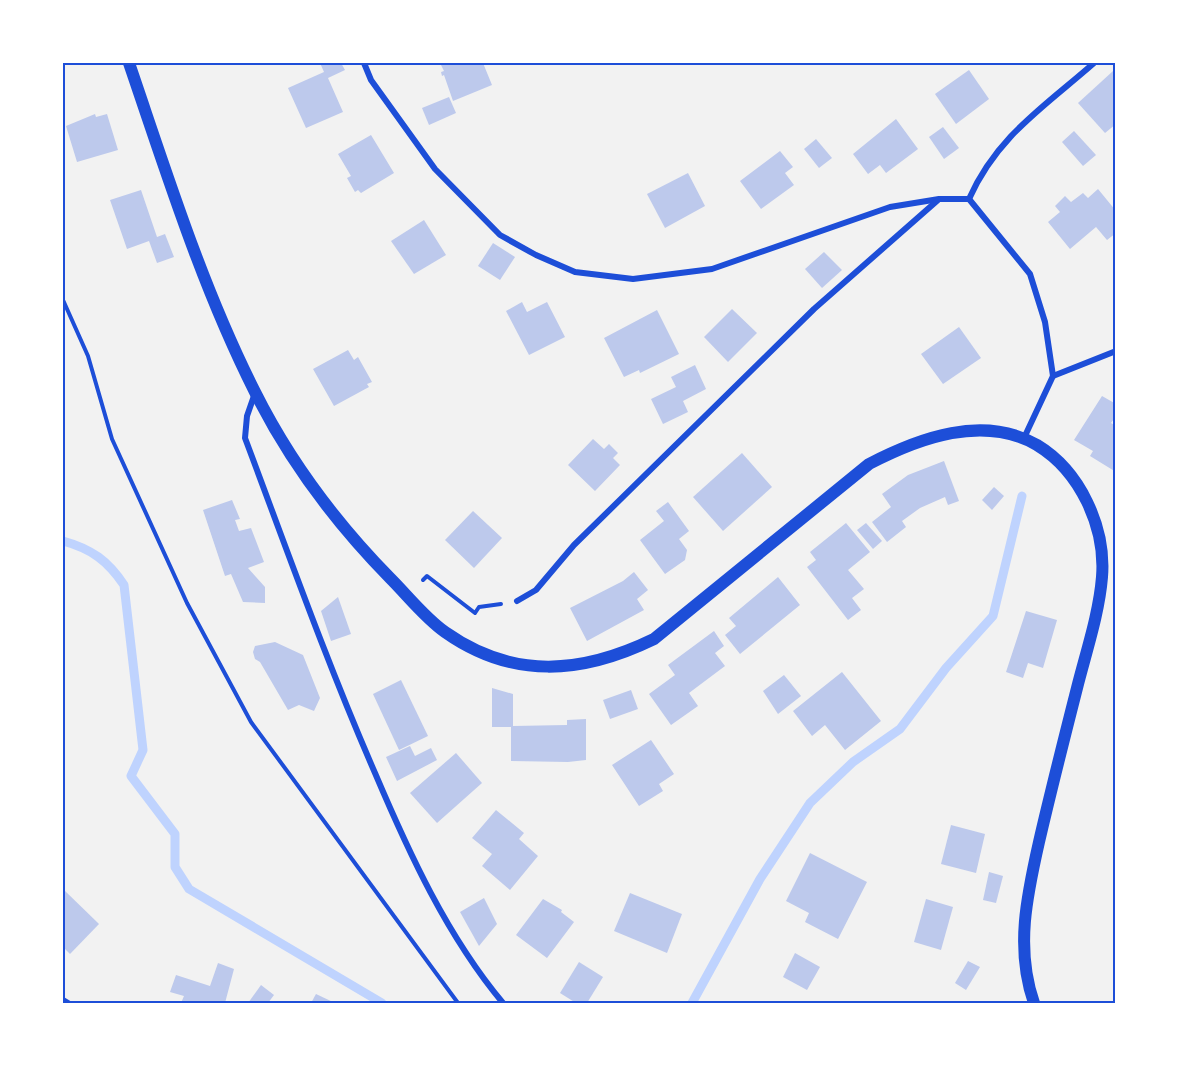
<svg xmlns="http://www.w3.org/2000/svg" width="1179" height="1066" viewBox="0 0 1179 1066" font-family="Spectral,serif">
<style>
.lines{fill:none;stroke-linecap:round;stroke-linejoin:round}
.stream{stroke:#bfd3fe;stroke-width:9}
.building{fill:#bdc9ec}
.path{stroke:#1d4ed8;stroke-width:4}
.minor{stroke:#1d4ed8;stroke-width:6}
.secondary{stroke:#1d4ed8;stroke-width:12}
.neatline{fill:none;stroke:#1d4ed8;stroke-width:2}
</style>
<rect width="100%" height="100%" fill="#f2f2f2"/>
<g class="lines">
<!-- stream -->
<g class="stream">
<path d="M 63,541 C 92,549 108,561 124,585 L 143,750 L 131,776 L 175,834 L 175,867 L 189,889 L 382,1003"/>
<path d="M 692,1003 L 760,879 L 810,803 L 853,762 L 900,729 L 946,668 L 993,616 L 1022,496"/>
</g>
</g>
<!-- building -->
<g class="building">
<path d="M 320,63 L 341,63 L 345,70 L 328,78 L 343,112 L 306,128 L 288,88 L 324,72 Z"/>
<path d="M 440,63 L 483,63 L 492,85 L 453,101 L 444,75 L 442,76 L 441,72 L 444,71 Z"/>
<path d="M 969,70 L 989,99 L 956,124 L 935,94 Z"/>
<path d="M 1113,71 L 1116,74 L 1116,124 L 1105,133 L 1078,103 Z"/>
<path d="M 449,97 L 456,113 L 429,125 L 422,108 Z"/>
<path d="M 95,114 L 96,117 L 107,114 L 118,150 L 77,162 L 66,126 Z"/>
<path d="M 896,119 L 918,149 L 886,173 L 880,165 L 868,174 L 853,154 Z"/>
<path d="M 943,127 L 959,148 L 944,159 L 929,137 Z"/>
<path d="M 1074,131 L 1096,155 L 1083,166 L 1062,142 Z"/>
<path d="M 371,135 L 394,173 L 361,193 L 358,190 L 355,192 L 347,178 L 351,176 L 338,154 Z"/>
<path d="M 816,139 L 832,158 L 819,168 L 804,149 Z"/>
<path d="M 780,151 L 793,167 L 785,173 L 794,185 L 761,209 L 740,181 Z"/>
<path d="M 688,173 L 705,206 L 665,228 L 647,194 Z"/>
<path d="M 1098,189 L 1116,211 L 1116,233 L 1107,240 L 1096,227 L 1070,249 L 1048,222 L 1060,212 L 1055,206 L 1065,196 L 1071,202 L 1083,193 L 1088,198 Z"/>
<path d="M 141,190 L 157,237 L 165,234 L 174,257 L 157,263 L 149,241 L 127,249 L 110,200 Z"/>
<path d="M 424,220 L 446,255 L 414,274 L 391,241 Z"/>
<path d="M 493,243 L 515,257 L 500,280 L 478,266 Z"/>
<path d="M 824,252 L 842,270 L 822,288 L 805,269 Z"/>
<path d="M 522,302 L 527,312 L 547,302 L 565,337 L 529,355 L 506,311 Z"/>
<path d="M 732,309 L 757,333 L 728,362 L 704,337 Z"/>
<path d="M 657,310 L 679,354 L 640,373 L 639,370 L 624,377 L 604,338 Z"/>
<path d="M 959,327 L 981,358 L 943,384 L 921,354 Z"/>
<path d="M 348,350 L 354,360 L 358,357 L 372,382 L 367,384 L 369,387 L 334,406 L 313,369 Z"/>
<path d="M 695,365 L 706,389 L 683,401 L 688,412 L 663,424 L 651,399 L 676,387 L 671,377 Z"/>
<path d="M 1102,396 L 1116,404 L 1116,416 L 1111,423 L 1116,426 L 1116,472 L 1090,456 L 1093,451 L 1074,440 Z"/>
<path d="M 593,439 L 604,449 L 609,444 L 618,453 L 613,458 L 620,465 L 595,491 L 568,465 Z"/>
<path d="M 742,453 L 772,487 L 723,531 L 693,497 Z"/>
<path d="M 944,461 L 959,501 L 948,505 L 945,497 L 920,508 L 902,521 L 906,527 L 887,542 L 872,522 L 891,507 L 882,494 L 908,475 Z"/>
<path d="M 994,487 L 1004,496 L 992,510 L 982,500 Z"/>
<path d="M 232,500 L 240,519 L 235,520 L 239,531 L 251,528 L 264,562 L 248,568 L 265,587 L 265,603 L 243,602 L 231,574 L 225,576 L 203,510 Z"/>
<path d="M 668,502 L 689,531 L 679,539 L 687,550 L 685,560 L 665,574 L 640,540 L 664,521 L 656,511 Z"/>
<path d="M 473,511 L 502,538 L 474,568 L 445,540 Z"/>
<path d="M 846,523 L 870,552 L 848,570 L 864,589 L 852,598 L 861,610 L 848,620 L 807,567 L 816,560 L 810,552 Z"/>
<path d="M 866,523 L 882,541 L 873,549 L 857,530 Z"/>
<path d="M 634,572 L 648,590 L 637,599 L 644,610 L 587,641 L 570,608 L 623,581 Z"/>
<path d="M 778,577 L 800,605 L 740,654 L 725,635 L 736,626 L 729,618 Z"/>
<path d="M 338,597 L 351,634 L 331,641 L 321,611 Z"/>
<path d="M 1026,611 L 1057,620 L 1043,668 L 1028,663 L 1023,678 L 1006,672 Z"/>
<path d="M 714,631 L 724,646 L 715,653 L 725,666 L 689,693 L 698,706 L 671,725 L 649,694 L 675,675 L 668,665 Z"/>
<path d="M 275,642 L 303,655 L 320,698 L 314,711 L 299,705 L 288,710 L 260,662 L 255,659 L 253,652 L 255,646 Z"/>
<path d="M 842,672 L 881,721 L 845,750 L 825,725 L 812,736 L 793,711 Z"/>
<path d="M 784,675 L 801,696 L 778,714 L 763,691 Z"/>
<path d="M 401,680 L 428,736 L 399,750 L 373,694 Z"/>
<path d="M 492,688 L 513,694 L 513,726 L 567,725 L 567,720 L 586,719 L 586,760 L 568,762 L 511,761 L 511,727 L 492,727 Z"/>
<path d="M 631,690 L 638,709 L 610,719 L 603,700 Z"/>
<path d="M 651,740 L 674,774 L 659,784 L 663,791 L 639,806 L 612,765 Z"/>
<path d="M 410,746 L 415,756 L 431,748 L 437,760 L 397,781 L 386,757 Z"/>
<path d="M 456,753 L 482,783 L 437,823 L 410,793 Z"/>
<path d="M 496,810 L 524,833 L 519,839 L 538,856 L 510,890 L 482,866 L 492,854 L 472,838 Z"/>
<path d="M 951,825 L 985,834 L 976,873 L 941,864 Z"/>
<path d="M 810,853 L 867,882 L 838,939 L 805,922 L 809,913 L 786,901 Z"/>
<path d="M 989,872 L 1003,876 L 996,903 L 983,900 Z"/>
<path d="M 63,889 L 99,924 L 70,954 L 63,947 Z"/>
<path d="M 630,893 L 682,914 L 667,953 L 614,931 Z"/>
<path d="M 484,898 L 497,924 L 479,946 L 460,912 Z"/>
<path d="M 543,899 L 562,910 L 561,912 L 574,922 L 547,958 L 516,935 Z"/>
<path d="M 926,899 L 953,907 L 941,950 L 914,942 Z"/>
<path d="M 795,953 L 820,967 L 807,990 L 783,977 Z"/>
<path d="M 968,961 L 980,967 L 966,990 L 955,983 Z"/>
<path d="M 579,962 L 603,977 L 587,1003 L 576,1003 L 560,993 Z"/>
<path d="M 218,963 L 234,969 L 225,1003 L 181,1003 L 184,996 L 170,992 L 176,975 L 210,986 Z"/>
<path d="M 261,985 L 274,995 L 268,1003 L 248,1003 Z"/>
<path d="M 316,994 L 335,1003 L 311,1003 Z"/>
</g>
<g class="lines">
<!-- path -->
<g class="path">
<path d="M 63,300 L 88,356 L 112,439 L 187,603 L 251,722 L 458,1003"/>
<path d="M 423,580 L 427,576 L 475,613 L 479,607 L 501,604"/>
</g>
<!-- minor -->
<g class="minor">
<path d="M 364,63 L 371,80 L 435,169 L 500,235 L 536,255 L 575,272 L 633,279 L 712,269 L 890,207 L 939,199 L 969,199 L 1030,274 L 1045,322 L 1053,376 L 1024,438"/>
<path d="M 969,199 C 997,136 1044,107 1094,63"/>
<path d="M 1053,376 L 1116,351"/>
<path d="M 255,393 L 247,416 L 245,438 C 287,550 327,663 375,773 C 409,853 447,936 503,1003"/>
<path d="M 517,601 L 536,590 L 574,545 L 814,309 L 938,200"/>
<path d="M 63,1000 L 68,1003"/>
</g>
<!-- secondary -->
<path class="secondary" d="M 129,63 C 167,174 202,287 255,392 C 289,460 337,524 390,578 C 408,596 425,618 445,632 C 513,680 582,674 654,639 L 869,464 C 919,438 983,414 1037,445 C 1080,471 1106,527 1102,577 C 1099,614 1086,652 1077,688 C 1064,739 1051,790 1039,842 C 1027,895 1015,949 1034,1003"/>
</g>
<!-- border -->
<rect width="1179" height="1066" fill="none" stroke="#ffffff" stroke-width="129"/>
<rect x="64" y="64" width="1050" height="938" class="neatline"/>
</svg>
